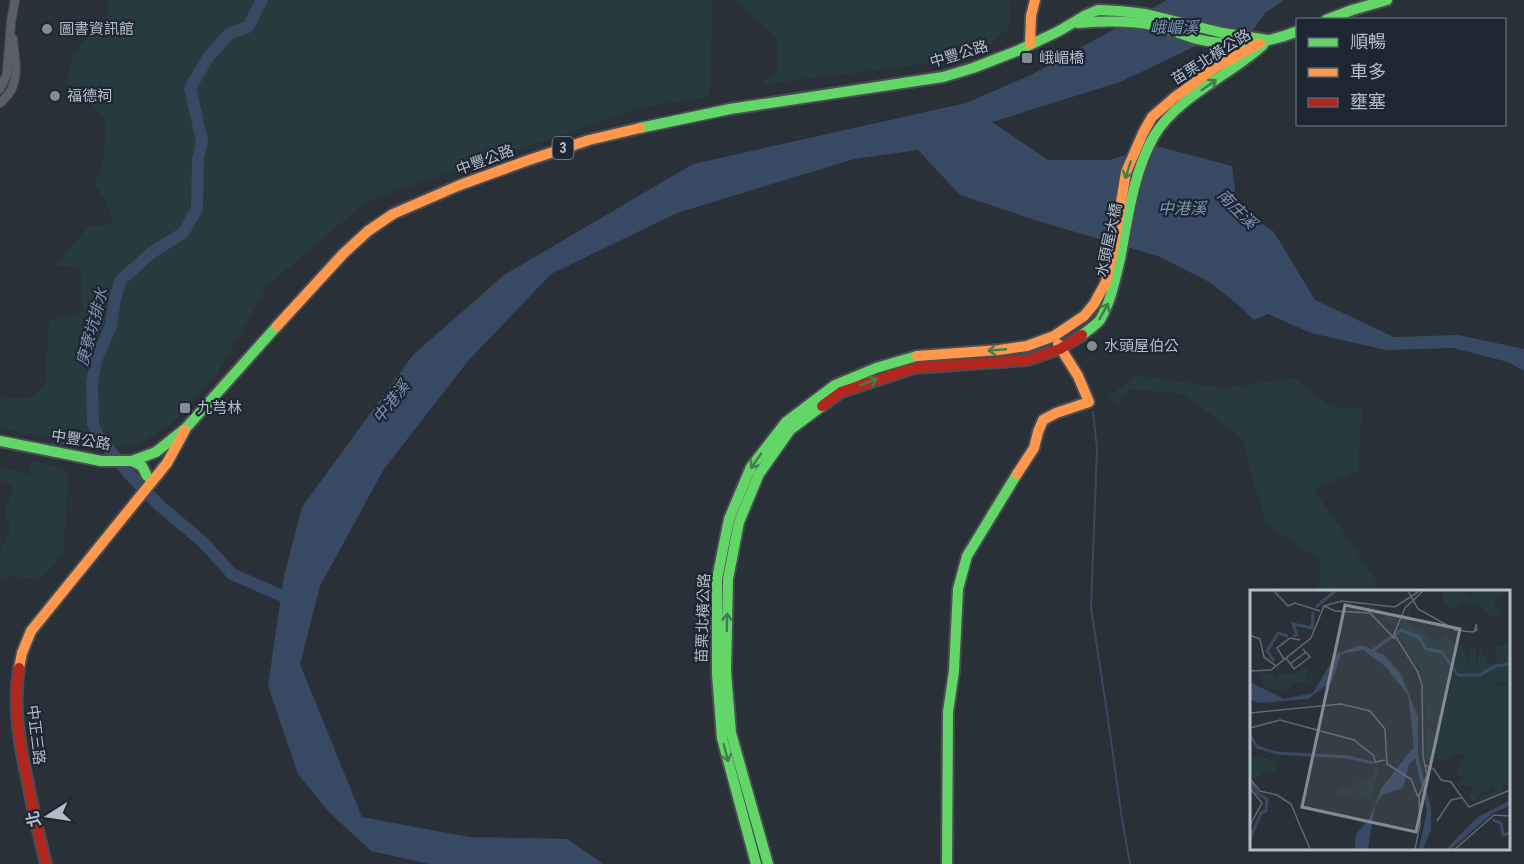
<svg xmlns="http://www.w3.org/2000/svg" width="1524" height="864" viewBox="0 0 1524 864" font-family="'Roboto Condensed','Noto Sans TC',sans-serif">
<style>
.green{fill:#273a3e}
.water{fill:#384963}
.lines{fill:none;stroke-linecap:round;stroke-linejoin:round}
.stream{stroke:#384963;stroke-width:2}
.river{stroke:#384963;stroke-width:12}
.street-casing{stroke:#484c53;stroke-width:10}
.fast-casing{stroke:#484c53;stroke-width:14}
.slow-casing{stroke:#484c53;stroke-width:14}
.jam-casing{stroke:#484c53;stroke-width:14}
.street{stroke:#5a5e66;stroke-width:8}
.fast{stroke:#63d668;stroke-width:10}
.slow{stroke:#ff974d;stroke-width:10}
.jam{stroke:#b3261e;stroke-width:10}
.oneway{stroke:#407e4e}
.poi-dot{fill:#848b96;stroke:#1d2633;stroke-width:2}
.labels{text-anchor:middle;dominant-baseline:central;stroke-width:4.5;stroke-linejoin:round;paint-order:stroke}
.shield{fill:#1d2633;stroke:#878f9c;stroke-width:1.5}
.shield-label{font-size:14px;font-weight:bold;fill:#b4bcc9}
.poi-label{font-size:15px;fill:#b4bcc9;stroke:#1d2633;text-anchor:start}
.street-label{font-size:15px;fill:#b4bcc9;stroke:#1d2633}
.water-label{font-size:16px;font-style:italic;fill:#7c92b1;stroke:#1d2633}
.inset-river{fill:none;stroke:#384963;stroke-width:3}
.inset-road{fill:none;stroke:#616872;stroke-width:1.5}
.view{fill:#848b96;fill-opacity:0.15;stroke:#848b96;stroke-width:3}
.inset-edge{fill:none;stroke:#b4bcc9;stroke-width:3}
</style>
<rect width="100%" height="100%" fill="#2a3038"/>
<!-- green -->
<g class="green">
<path d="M 107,0 L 713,0 L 709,97 L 643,107 L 367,201 L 267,286 L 218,373 L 172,424 L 131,448 L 44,437 L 0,428 L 0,399 L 33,397 L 45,384 L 49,320 L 83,311 L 81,268 L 55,265 L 88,227 L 113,224 L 106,202 L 94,183 L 104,161 L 106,119 L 80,93 L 67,82 L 74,53 L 108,15 Z"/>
<path d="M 735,0 L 1011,0 L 1008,29 L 979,53 L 916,65 L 759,85 L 779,69 L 777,38 Z"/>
<path d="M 1136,375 L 1223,388 L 1294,378 L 1332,407 L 1362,409 L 1358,470 L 1314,490 L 1346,535 L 1376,581 L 1375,591 L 1317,591 L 1320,578 L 1319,559 L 1267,525 L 1252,477 L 1242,438 L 1183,394 L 1129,389 L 1120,405 L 1108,398 Z"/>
<path d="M 31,460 L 69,471 L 63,553 L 48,572 L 38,580 L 12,576 L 0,581 L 0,551 L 11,528 L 5,511 L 12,495 L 12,485 L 0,480 L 0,467 L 29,475 Z"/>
</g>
<!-- water -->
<path class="water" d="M 1167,0 L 1284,0 L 1265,13 L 1253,30 L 1202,43 L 1120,82 L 992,122 L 1048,160 L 1109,160 L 1156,146 L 1232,166 L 1237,205 L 1274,232 L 1315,300 L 1394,337 L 1458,335 L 1524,349 L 1524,371 L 1508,362 L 1453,348 L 1386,350 L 1311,333 L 1268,314 L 1254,320 L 1242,308 L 1211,283 L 1158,256 L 1041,222 L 960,195 L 918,150 L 854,159 L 677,213 L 551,274 L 468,361 L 384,469 L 320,586 L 300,664 L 362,817 L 469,837 L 567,839 L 603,864 L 429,864 L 371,851 L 328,811 L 298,774 L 268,686 L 284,576 L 302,507 L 413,355 L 504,275 L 693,164 L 966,103 L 1031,75 Z"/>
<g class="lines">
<!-- stream -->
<g class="stream">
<path d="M 1093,412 L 1097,449 L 1091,608 L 1107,712 L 1122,819 L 1130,864"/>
<path d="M 46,445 L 101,440"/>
</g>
<!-- river -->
<path class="river" d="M 262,0 L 248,27 L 230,33 L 209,56 L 190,88 L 202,141 L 198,159 L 197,209 L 183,233 L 151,253 L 121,280 L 115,298 L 111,326 L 96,360 L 92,383 L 93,423 L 96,433 L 129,474 L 160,506 L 203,542 L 232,574 L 289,599"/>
<!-- street casing -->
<g class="street-casing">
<g id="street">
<path d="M 0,89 L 7,74 L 11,22 L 15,0"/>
<path d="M 0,103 C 4,99 10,94 12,88 C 19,74 14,54 13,39"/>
</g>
</g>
<!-- fast casing -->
<g class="fast-casing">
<g id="fast">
<path d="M 1326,20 L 1352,10 L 1387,0"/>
<path d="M 1078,23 C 1103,21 1128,20 1153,25 C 1168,28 1182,35 1197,39 C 1231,47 1266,44 1298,31"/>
<path d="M 640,128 L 730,109 L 943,77 L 973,68 L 1017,51 L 1059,31 L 1086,15 L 1098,10 L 1119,11 L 1146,14 L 1223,33 L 1268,40"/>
<path d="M 1082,335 C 1088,330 1095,326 1100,320 C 1111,301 1115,280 1120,259 C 1128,218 1133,173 1154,136 C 1177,97 1230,75 1263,45"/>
<path d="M 0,441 L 101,461 L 132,461 L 156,452 L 186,428 L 277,326"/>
<path d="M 132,461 L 142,466 L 147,476"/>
<path d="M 756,864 L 722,738 L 717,674 L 717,579 L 729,519 L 751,467 L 786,422 L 835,385 L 876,368 L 917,356"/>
<path d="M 768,864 L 731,733 L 726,672 L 728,579 L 739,522 L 759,474 L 790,430 L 822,406"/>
<path d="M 947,864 L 948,712 L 954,671 L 958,589 L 967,556 L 1017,474"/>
</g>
</g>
<!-- slow casing -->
<g class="slow-casing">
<g id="slow">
<path d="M 1030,44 L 1031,16 L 1035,0"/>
<path d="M 277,326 L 343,254 L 368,231 L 393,214 L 460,185 L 526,161 L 589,140 L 640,128"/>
<path d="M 917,356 L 999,350 L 1027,346 L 1054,336 L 1084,316 L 1094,304 L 1106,282 L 1113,251 L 1126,172 L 1143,133 L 1152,117 L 1175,97 L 1216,67 L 1260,43"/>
<path d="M 1017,474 L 1034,448 L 1038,432 L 1043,420 L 1056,413 L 1089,402 L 1078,376 L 1058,344"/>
<path d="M 19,668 L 22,653 L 31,631 L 167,463 L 185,430"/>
</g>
</g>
<!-- jam casing -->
<g class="jam-casing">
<g id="jam">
<path d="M 822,406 L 841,392 L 914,368 L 1028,360 L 1060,349 L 1082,335"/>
<path d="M 19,668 C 13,705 19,742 27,778 C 32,807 39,835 46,864"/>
</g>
</g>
<!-- street -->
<use href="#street" class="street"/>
<!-- fast -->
<use href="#fast" class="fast"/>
<!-- slow -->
<use href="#slow" class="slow"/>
<!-- jam -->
<use href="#jam" class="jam"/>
</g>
<!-- one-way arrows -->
<defs><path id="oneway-shaft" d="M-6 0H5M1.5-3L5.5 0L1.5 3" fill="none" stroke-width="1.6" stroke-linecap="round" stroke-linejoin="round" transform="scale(1.5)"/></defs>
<g class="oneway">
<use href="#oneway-shaft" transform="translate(1209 85) rotate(-35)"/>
<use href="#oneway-shaft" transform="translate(1128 170) rotate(108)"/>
<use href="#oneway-shaft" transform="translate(1104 311) rotate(-61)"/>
<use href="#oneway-shaft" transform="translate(997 350) rotate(175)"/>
<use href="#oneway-shaft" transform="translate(869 382) rotate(-20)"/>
<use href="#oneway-shaft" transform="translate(756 461) rotate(125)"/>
<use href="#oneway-shaft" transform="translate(727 622) rotate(-89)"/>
<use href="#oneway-shaft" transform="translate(726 753) rotate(75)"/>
</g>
<!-- markers -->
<g class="poi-dot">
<circle cx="47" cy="29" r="6"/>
<rect x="1021" y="52" width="12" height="12" rx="3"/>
<circle cx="55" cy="96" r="6"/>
<circle cx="1092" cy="346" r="6"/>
<rect x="179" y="402" width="12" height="12" rx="3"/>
</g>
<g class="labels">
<!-- shield labels -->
<rect class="shield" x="552.5" y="137" width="21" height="22" rx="4.5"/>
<g class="shield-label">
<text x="563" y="148">3</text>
</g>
<!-- poi labels -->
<g class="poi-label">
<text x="59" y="29">圖書資訊館</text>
<text x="1039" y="58">峨嵋橋</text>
<text x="67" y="96">福德祠</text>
<text x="1104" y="346">水頭屋伯公</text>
<text x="197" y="408">九芎林</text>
</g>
<!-- street labels -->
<g class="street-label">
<text transform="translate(959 54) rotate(-17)">中豐公路</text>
<text transform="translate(1211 57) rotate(-32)">苗栗北橫公路</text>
<text transform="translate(485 160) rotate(-20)">中豐公路</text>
<text transform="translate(1109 240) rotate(-78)">水頭屋大橋</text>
<text transform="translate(81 440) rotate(9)">中豐公路</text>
<text transform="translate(703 618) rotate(-88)">苗栗北橫公路</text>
<text transform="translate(36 735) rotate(83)">中正三路</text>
</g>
<!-- water labels -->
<g class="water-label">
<text x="1174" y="27">峨嵋溪</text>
<text x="1182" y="208">中港溪</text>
<text transform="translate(1237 209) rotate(45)">南庄溪</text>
<text transform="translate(92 327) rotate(-75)">庚寮坑排水</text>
<text transform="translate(391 402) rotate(-52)">中港溪</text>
</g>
</g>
<!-- overview -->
<g transform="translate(1250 590)">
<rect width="260" height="260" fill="#2a3038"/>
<path d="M 193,1 L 213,1 L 220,8 L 225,1 L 255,1 L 245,10 L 245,16 L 253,23 L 245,29 L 230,15 L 211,14 L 203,20 L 193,10 ZM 160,9 L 151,17 L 145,35 L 134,32 L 132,22 L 106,16 L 121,16 L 145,27 L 150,16 ZM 162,12 L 157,34 L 166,37 L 166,41 L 173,39 L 177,48 L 191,50 L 197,46 L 205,53 L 209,52 L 219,72 L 219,57 L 226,59 L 227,76 L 230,57 L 238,74 L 247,72 L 245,57 L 259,54 L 259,98 L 257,92 L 241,92 L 259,98 L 259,197 L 252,195 L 253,201 L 229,211 L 234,204 L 243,204 L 245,196 L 231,203 L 225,212 L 219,208 L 223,196 L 206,195 L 217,188 L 206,184 L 215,165 L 203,162 L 198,170 L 186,169 L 182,174 L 175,168 L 177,138 L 190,140 L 191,135 L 177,131 L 172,82 L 146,44 ZM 58,76 L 56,89 L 67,90 L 42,94 L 40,99 L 17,99 L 10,88 L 11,84 L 23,83 L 28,89 L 29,83 L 44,84 ZM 7,166 L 26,172 L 27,180 L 13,183 L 8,189 L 0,186 L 0,169 ZM 125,175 L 128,180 L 123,200 L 117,209 L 109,206 L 107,200 L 93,206 L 87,204 L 91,196 L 98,199 L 104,193 L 116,192 L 124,185 Z" fill="#273a3e"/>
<path d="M 111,55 L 134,65 L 151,84 L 168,127 L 168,165 L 181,218 L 181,240 L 173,259 L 169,259 L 177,220 L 165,168 L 159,174 L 153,198 L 132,205 L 125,215 L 118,259 L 105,259 L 106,244 L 119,229 L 132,197 L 164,157 L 158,105 L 136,77 L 113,60 L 91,64 L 82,91 L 58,109 L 9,113 L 0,109 L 0,92 L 34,109 L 63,103 L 86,64 ZM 259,211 L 259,216 L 243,223 L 201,259 L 196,259 L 228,227 Z" fill="#384963"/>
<path class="inset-river" d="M 66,17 L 85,1M 43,46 L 47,45 L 43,34 L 62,38 L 63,22M 122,61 L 151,40 L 169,47 L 176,59 L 192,62 L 208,85 L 230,85 L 245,76 L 260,74M 24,71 L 17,61 L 28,43 L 38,46M 0,145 L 7,157 L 26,163 L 98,167 L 123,173M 243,230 L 251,233 L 253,245 L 260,243M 0,249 L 11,223 L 16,221 L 17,209 L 7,203 L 2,194"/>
<path class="inset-road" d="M 24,1 L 38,16 L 45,13 L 70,21M 158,1 L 168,19 L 206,40M 74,16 L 92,11 L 145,17 L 168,2M 226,34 L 227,40 L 223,42 L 225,40 ZM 204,40 L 223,42M 0,45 L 10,49 L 14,67 L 26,76M 36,68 L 44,79 L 60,67 L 53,59M 34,69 L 27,58 L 40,48 L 50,50M 40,74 L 56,62M 0,81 L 21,80 L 61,48 L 74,16 L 85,21 L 120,23 L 145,49M 0,123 L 91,114 L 120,121 L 135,139 L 137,174 L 161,189 L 168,207M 0,138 L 30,130 L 104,150 L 124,166 L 125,172 L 135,170M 175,175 L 184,179 L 191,190 L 201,192 L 219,217 L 260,200M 0,189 L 10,201 L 27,205 L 41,214 L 60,259M 0,198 L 12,213 L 0,235M 169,206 L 177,185 L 173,166 L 172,95 L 168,82 L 144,44 L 155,18 L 173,1M 187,231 L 201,210 L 211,208M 165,259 L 170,235 L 169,203M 205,259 L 244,225 L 260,226"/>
<path class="view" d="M 95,15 L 210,39 L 166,242 L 52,217 Z"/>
<rect width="260" height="260" class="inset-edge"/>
</g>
<!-- legend -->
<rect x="1296" y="18" width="210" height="108" fill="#1d2633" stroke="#59626f" stroke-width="1.5"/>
<rect x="1308" y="38" width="30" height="9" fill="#63d668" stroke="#59626f" stroke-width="1.5"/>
<text x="1350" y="48" font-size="18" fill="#b4bcc9">順暢</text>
<rect x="1308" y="68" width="30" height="9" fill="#ff974d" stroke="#59626f" stroke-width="1.5"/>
<text x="1350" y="78" font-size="18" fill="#b4bcc9">車多</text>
<rect x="1308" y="98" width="30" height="9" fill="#b3261e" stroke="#59626f" stroke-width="1.5"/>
<text x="1350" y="108" font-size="18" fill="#b4bcc9">壅塞</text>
<!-- north arrow -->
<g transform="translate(48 816) rotate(258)" stroke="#1d2633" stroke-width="4.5" paint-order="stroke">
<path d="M0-4.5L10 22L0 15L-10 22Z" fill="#b4bcc9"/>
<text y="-9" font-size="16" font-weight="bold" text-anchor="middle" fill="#b4bcc9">北</text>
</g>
</svg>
